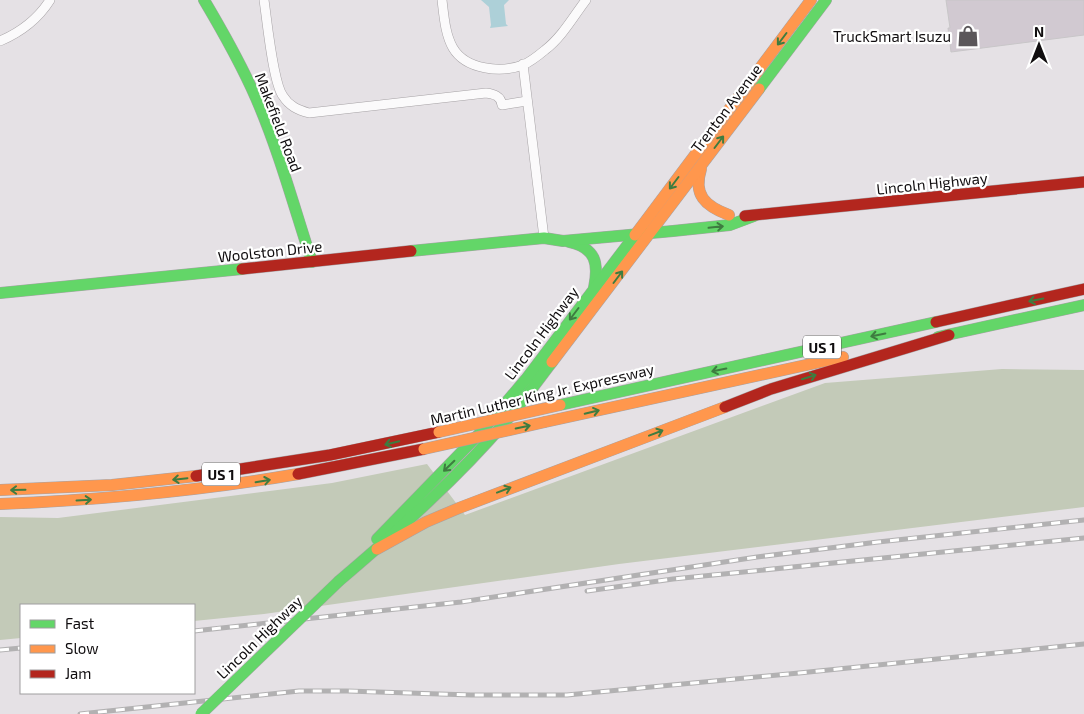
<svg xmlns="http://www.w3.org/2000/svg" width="1084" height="714" viewBox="0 0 1084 714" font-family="'Exo 2',sans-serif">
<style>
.green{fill:#c3cab8}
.water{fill:#add0d8}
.building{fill:#d1c9d1;stroke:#c8c6c8}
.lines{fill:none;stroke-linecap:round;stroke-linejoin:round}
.street-casing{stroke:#a6a2a5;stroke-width:10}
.fast-casing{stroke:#a6a2a5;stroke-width:12}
.slow-casing{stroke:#a6a2a5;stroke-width:12}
.jam-casing{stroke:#a6a2a5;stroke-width:12}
.street{stroke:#fbfafb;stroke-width:9}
.fast{stroke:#63d668;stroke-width:11}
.slow{stroke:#ff974d;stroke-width:11}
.jam{stroke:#b3261e;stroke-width:11}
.rail-casing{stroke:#b2b1b2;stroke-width:5}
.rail{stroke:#fff;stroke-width:3;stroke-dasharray:9;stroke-linecap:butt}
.fast-bridge-casing{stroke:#a6a2a5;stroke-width:12;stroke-linecap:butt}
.slow-bridge-casing{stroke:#a6a2a5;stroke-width:12;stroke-linecap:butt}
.fast-bridge{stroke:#63d668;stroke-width:11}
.slow-bridge{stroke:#ff974d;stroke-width:11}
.oneway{stroke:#3e7c40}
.labels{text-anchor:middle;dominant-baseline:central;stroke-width:4.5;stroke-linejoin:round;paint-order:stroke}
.shield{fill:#fff;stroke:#585657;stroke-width:1}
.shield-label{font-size:14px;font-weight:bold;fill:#100d0f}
.poi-label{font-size:15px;fill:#100d0f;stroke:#fff;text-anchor:end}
.street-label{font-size:15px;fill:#100d0f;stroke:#fff}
</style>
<rect width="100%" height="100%" fill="#e5e1e5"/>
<!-- green -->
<path class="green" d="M 1002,369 L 1084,370 L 1084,507 L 619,564 L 264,614 L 194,621 L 194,605 L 21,605 L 21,638 L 0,640 L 0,517 L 58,518 L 332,483 L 427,464 L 465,515 L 825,383 Z"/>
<!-- water -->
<path class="water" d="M 481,0 L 509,0 L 504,5 L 506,24 L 508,26 L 490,28 L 491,25 L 489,7 Z"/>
<!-- building -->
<path class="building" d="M 946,0 L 1084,0 L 1084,35 L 951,52 L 948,28 L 950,28 Z"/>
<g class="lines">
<!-- street casing -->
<g class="street-casing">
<g id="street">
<path d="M 264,0 C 267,20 273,83 283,96 C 289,106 298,110 309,113 L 486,93 C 494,94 501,96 502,105 L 527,101"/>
<path d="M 442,0 C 444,16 445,34 453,48 C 466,70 501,73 523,65 C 530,62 539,55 545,50 C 562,37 573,17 586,0"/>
<path d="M 0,41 C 21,32 38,19 50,0"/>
<path d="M 523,64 L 544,238"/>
</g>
</g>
<!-- fast casing -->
<g class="fast-casing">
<g id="fast">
<path d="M 204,0 C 223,32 241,64 256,98 C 279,151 294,207 312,262"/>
<path d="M 759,89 L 826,0"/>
<path d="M 569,242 C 596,248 599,263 594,288"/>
<path d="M 411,251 L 544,238 L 563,241 L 673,231 L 730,225 L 754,216"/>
<path d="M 0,293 L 242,269"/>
<path d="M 938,337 L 1084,305"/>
<path d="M 560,405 L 936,322"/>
<path d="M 377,539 L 481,432 L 526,379 L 635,235"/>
<path d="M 339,581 C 400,529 461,475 512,414 C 526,397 539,379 552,362"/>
</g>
</g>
<!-- slow casing -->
<g class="slow-casing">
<g id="slow">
<path d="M 701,169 C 693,195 705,206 729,215"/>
<path d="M 635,235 L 811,0"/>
<path d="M 552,362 L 759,89"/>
<path d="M 545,422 L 843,357"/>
<path d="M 0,490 L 112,485 L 196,476"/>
<path d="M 0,504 C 100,500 199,491 298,474"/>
<path d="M 377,549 L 426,522 L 459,508 L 725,407"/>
</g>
</g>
<!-- jam casing -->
<g class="jam-casing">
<g id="jam">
<path d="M 745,216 L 1084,182"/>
<path d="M 242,269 L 411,251"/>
<path d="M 936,322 L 1084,289"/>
<path d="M 725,407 L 771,389 L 949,335"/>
<path d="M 298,474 L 424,449"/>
<path d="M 196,476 L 330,455 L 439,432"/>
</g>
</g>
<!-- street -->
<use href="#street" class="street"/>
<!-- fast -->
<use href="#fast" class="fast"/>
<!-- slow -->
<use href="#slow" class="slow"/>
<!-- jam -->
<use href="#jam" class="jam"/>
<!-- rail casing -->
<g class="rail-casing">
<g id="rail">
<path d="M 587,591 L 673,579 L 1084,538"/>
<path d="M 194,631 L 461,602 L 757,557 L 878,542 L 1084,520"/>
<path d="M 0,650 L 21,648"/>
<path d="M 80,714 L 299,691 L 347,691 L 471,695 L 567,695 L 799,673 L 1084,644"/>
</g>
</g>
<!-- rail -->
<use href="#rail" class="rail"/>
<!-- fast-bridge casing -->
<g class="fast-bridge-casing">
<path id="fast-bridge" d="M 201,714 L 339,581"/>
</g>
<!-- slow-bridge casing -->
<g class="slow-bridge-casing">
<g id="slow-bridge">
<path d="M 439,432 L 560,405"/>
<path d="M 424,449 L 545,422"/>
</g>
</g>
<!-- fast-bridge -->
<use href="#fast-bridge" class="fast-bridge"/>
<!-- slow-bridge -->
<use href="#slow-bridge" class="slow-bridge"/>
</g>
<!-- one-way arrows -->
<defs><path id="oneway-shaft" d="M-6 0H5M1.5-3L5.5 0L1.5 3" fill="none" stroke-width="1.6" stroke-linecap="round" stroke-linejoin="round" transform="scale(1.25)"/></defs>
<g class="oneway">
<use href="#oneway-shaft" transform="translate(782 39) rotate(127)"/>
<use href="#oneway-shaft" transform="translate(719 142) rotate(-53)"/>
<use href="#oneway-shaft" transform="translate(674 183) rotate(127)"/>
<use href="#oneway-shaft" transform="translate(716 227) rotate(-6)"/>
<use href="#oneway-shaft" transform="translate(618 277) rotate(-53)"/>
<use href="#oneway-shaft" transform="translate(1036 300) rotate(168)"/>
<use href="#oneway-shaft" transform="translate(574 314) rotate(127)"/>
<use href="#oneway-shaft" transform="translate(878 335) rotate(168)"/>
<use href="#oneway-shaft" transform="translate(719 370) rotate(168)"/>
<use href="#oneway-shaft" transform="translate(809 377) rotate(-17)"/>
<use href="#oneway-shaft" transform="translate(592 412) rotate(-13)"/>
<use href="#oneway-shaft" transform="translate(523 427) rotate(-12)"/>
<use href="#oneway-shaft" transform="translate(656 433) rotate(-21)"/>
<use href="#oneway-shaft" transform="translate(392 443) rotate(167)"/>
<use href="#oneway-shaft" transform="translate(449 466) rotate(136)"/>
<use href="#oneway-shaft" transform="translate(180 479) rotate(174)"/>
<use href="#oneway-shaft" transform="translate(263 481) rotate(-9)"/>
<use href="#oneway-shaft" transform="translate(18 490) rotate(179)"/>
<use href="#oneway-shaft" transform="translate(504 490) rotate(-21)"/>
<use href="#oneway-shaft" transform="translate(84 500) rotate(-3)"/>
</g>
<!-- icons -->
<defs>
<g id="shop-bare" transform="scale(1.725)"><path d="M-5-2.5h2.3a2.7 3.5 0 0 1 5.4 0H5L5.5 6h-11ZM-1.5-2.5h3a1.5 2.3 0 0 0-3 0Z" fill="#5b575a" stroke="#fff" stroke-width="2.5" paint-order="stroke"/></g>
</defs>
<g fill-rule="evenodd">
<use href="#shop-bare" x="968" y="36"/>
</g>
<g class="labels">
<!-- shield labels -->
<g class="shield">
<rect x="803" y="335.5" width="38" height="23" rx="4"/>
<rect x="202" y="462.5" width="38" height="23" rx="4"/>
</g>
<g class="shield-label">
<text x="822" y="347">US 1</text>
<text x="221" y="474">US 1</text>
</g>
<!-- poi labels -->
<g class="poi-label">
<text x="951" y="36">TruckSmart Isuzu</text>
</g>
<!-- street labels -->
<g class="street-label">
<text transform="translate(726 108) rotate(-53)">Trenton Avenue</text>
<text transform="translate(279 122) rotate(69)">Makefield Road</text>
<text transform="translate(932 183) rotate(-6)">Lincoln Highway</text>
<text transform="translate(270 251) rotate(-6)">Woolston Drive</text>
<text transform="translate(541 333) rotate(-53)">Lincoln Highway</text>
<text transform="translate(542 394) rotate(-13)">Martin Luther King Jr. Expressway</text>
<text transform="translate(259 637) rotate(-44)">Lincoln Highway</text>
</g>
</g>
<!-- legend -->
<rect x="20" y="604" width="175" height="90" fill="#ffffff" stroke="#9f9e9f"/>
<rect x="30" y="620" width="25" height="8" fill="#63d668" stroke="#9f9e9f"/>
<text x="65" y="629" font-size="15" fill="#100d0f">Fast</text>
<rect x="30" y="645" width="25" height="8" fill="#ff974d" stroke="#9f9e9f"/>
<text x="65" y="654" font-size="15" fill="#100d0f">Slow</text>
<rect x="30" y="670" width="25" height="8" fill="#b3261e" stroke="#9f9e9f"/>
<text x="65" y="679" font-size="15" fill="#100d0f">Jam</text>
<!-- north arrow -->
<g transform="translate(1039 45)" stroke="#ffffff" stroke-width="4" paint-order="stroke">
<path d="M0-4L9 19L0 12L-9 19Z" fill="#100d0f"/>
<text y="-8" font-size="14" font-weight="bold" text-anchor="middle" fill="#100d0f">N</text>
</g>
</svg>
